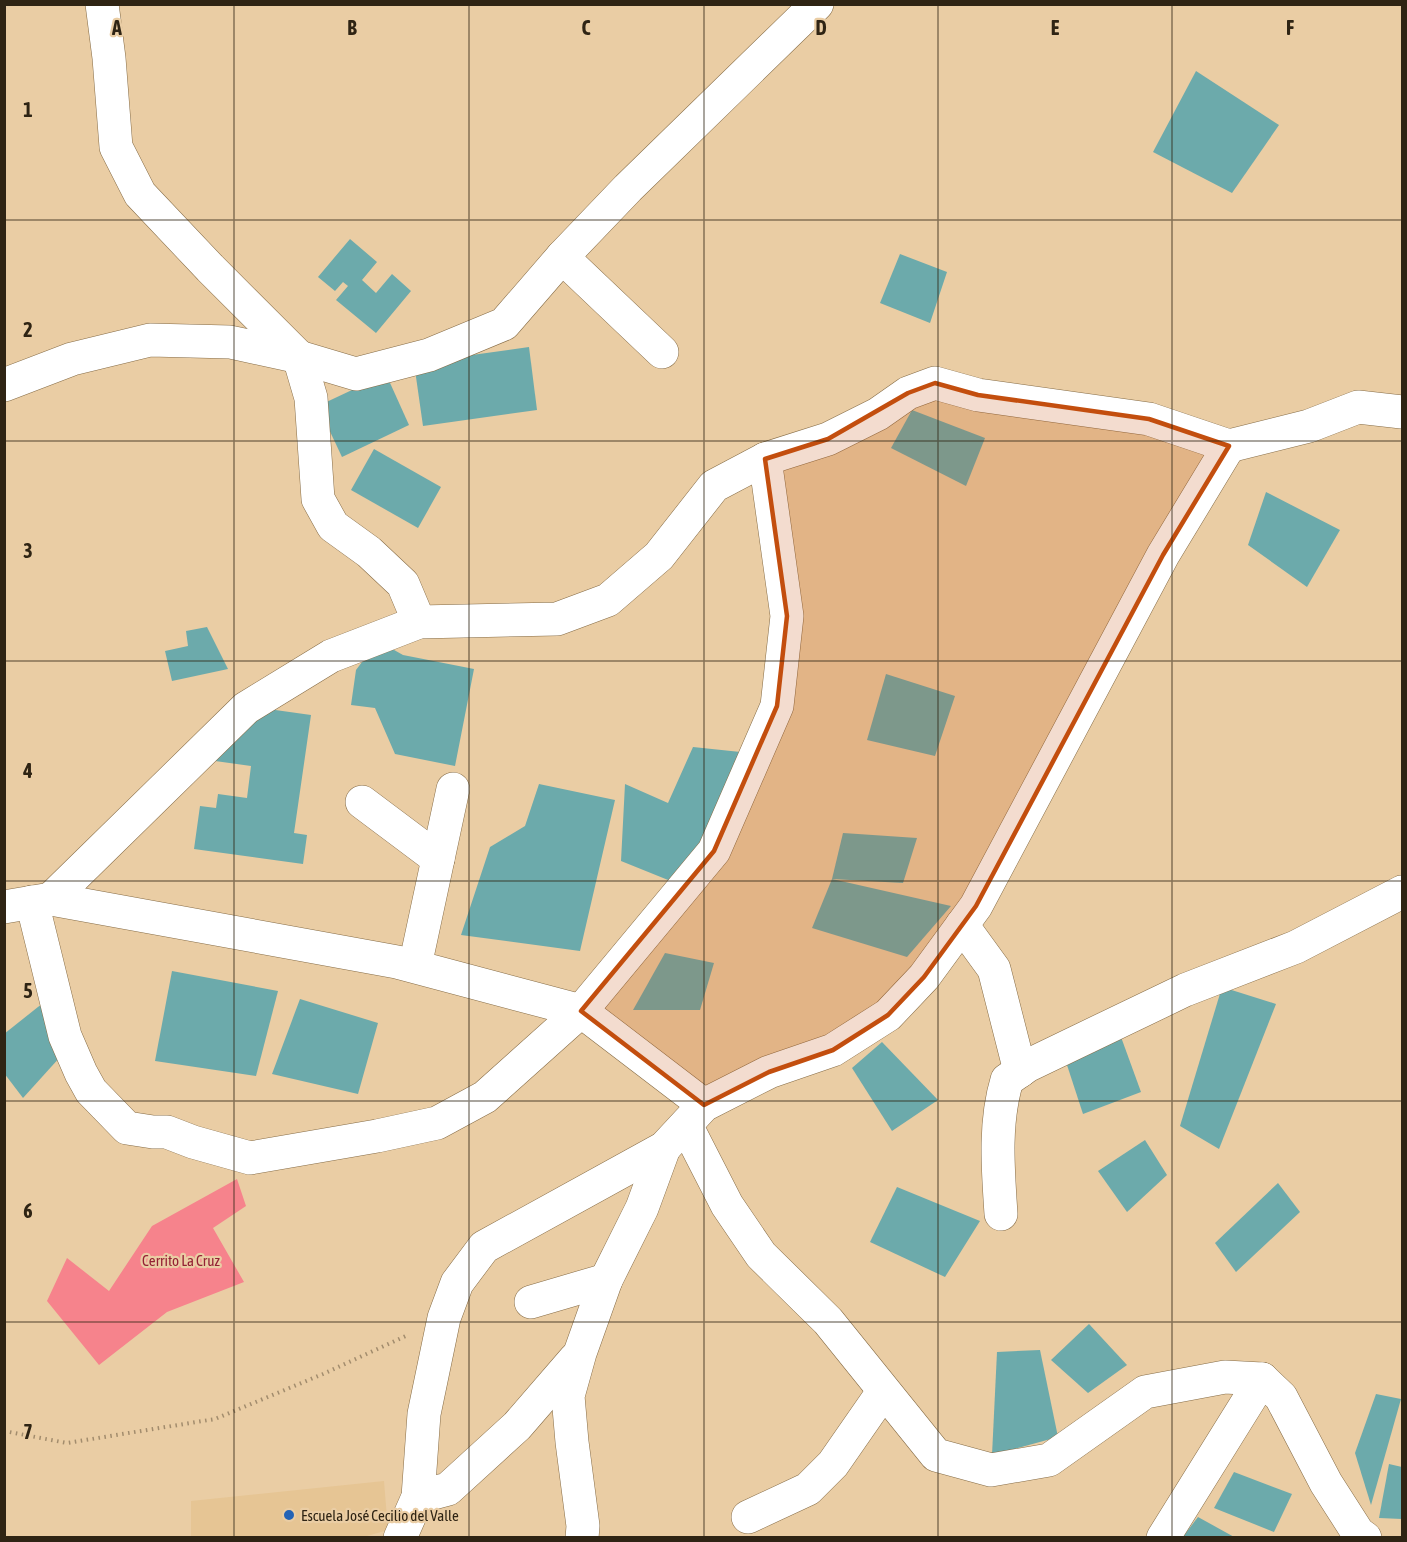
<svg xmlns="http://www.w3.org/2000/svg" width="1407" height="1542" viewBox="0 0 1407 1542" font-family="'Asap Condensed',sans-serif">
<style>
.built{fill:#e6c594}
.green{fill:#f6838c}
.building{fill:#6caaab}
.lines{fill:none;stroke-linecap:round;stroke-linejoin:round}
.minor-casing{stroke:#866c46;stroke-width:34}
.path{stroke:#a28c6d;stroke-width:4;stroke-dasharray:1.5 4.5;stroke-linecap:butt}
.minor{stroke:#fff;stroke-width:33}
.marked{fill:#c34e0e;fill-opacity:0.2;stroke:#c34e0e;stroke-width:4.5;stroke-linejoin:round}
.grid{fill:none;stroke:#2f2414;stroke-width:1.5;stroke-opacity:0.55}
.poi-dot{fill:#2463b5;stroke:#eacda4;stroke-width:2}
.labels{text-anchor:middle;dominant-baseline:central;stroke-width:4.5;stroke-linejoin:round;paint-order:stroke}
.park-label{font-size:15px;fill:#942135;stroke:#eacda4}
.poi-label{font-size:15px;fill:#2f2414;stroke:#eacda4;text-anchor:start}
.grid-label{font-size:20px;text-anchor:middle;font-weight:bold;fill:#2f2414;stroke:#eacda4;stroke-width:4.5;stroke-linejoin:round;paint-order:stroke}
</style>
<rect width="100%" height="100%" fill="#eacda4"/>
<!-- built -->
<path class="built" d="M 384,1481 L 388,1530 L 360,1538 L 191,1538 L 191,1501 Z"/>
<!-- green -->
<path class="green" d="M 237,1179 L 246,1206 L 213,1228 L 244,1282 L 167,1312 L 99,1365 L 47,1301 L 67,1258 L 109,1291 L 152,1226 Z"/>
<!-- building -->
<g class="building">
<path d="M 1196,71 L 1279,125 L 1232,193 L 1153,152 Z"/>
<path d="M 350,239 L 377,262 L 362,280 L 376,293 L 392,274 L 411,291 L 376,333 L 336,300 L 348,286 L 343,282 L 335,291 L 318,277 Z"/>
<path d="M 900,254 L 947,272 L 930,323 L 880,303 Z"/>
<path d="M 529,347 L 537,410 L 423,426 L 414,363 Z"/>
<path d="M 386,374 L 409,425 L 342,457 L 318,406 Z"/>
<path d="M 912,410 L 985,438 L 966,486 L 891,448 Z"/>
<path d="M 374,449 L 441,487 L 418,528 L 351,490 Z"/>
<path d="M 1266,492 L 1340,530 L 1307,587 L 1248,545 Z"/>
<path d="M 207,627 L 228,669 L 172,681 L 165,651 L 188,646 L 186,631 Z"/>
<path d="M 387,646 L 403,655 L 474,669 L 455,766 L 395,754 L 375,708 L 351,705 L 356,670 L 368,654 Z"/>
<path d="M 886,674 L 955,696 L 935,756 L 867,740 Z"/>
<path d="M 261,708 L 311,715 L 294,833 L 307,835 L 303,864 L 194,849 L 200,806 L 216,808 L 218,794 L 247,798 L 251,766 L 208,760 Z"/>
<path d="M 693,747 L 750,753 L 678,884 L 621,861 L 625,784 L 668,803 Z"/>
<path d="M 539,784 L 615,800 L 580,951 L 461,935 L 490,847 L 525,826 Z"/>
<path d="M 843,833 L 917,838 L 903,883 L 832,879 Z"/>
<path d="M 832,879 L 951,906 L 907,957 L 812,928 Z"/>
<path d="M 665,953 L 714,963 L 700,1010 L 633,1010 Z"/>
<path d="M 172,971 L 278,991 L 256,1076 L 155,1061 Z"/>
<path d="M 1222,987 L 1276,1004 L 1219,1149 L 1180,1126 Z"/>
<path d="M 300,999 L 378,1023 L 358,1094 L 272,1074 Z"/>
<path d="M 43,1003 L 61,1056 L 23,1098 L 4,1073 L 4,1034 Z"/>
<path d="M 1121,1037 L 1141,1092 L 1083,1114 L 1067,1065 Z"/>
<path d="M 882,1042 L 938,1100 L 892,1131 L 852,1068 Z"/>
<path d="M 1145,1140 L 1167,1175 L 1127,1212 L 1098,1171 Z"/>
<path d="M 1278,1183 L 1300,1212 L 1236,1272 L 1215,1243 Z"/>
<path d="M 897,1187 L 980,1221 L 945,1277 L 870,1242 Z"/>
<path d="M 1089,1324 L 1127,1365 L 1088,1393 L 1051,1360 Z"/>
<path d="M 1040,1350 L 1058,1437 L 992,1455 L 997,1352 Z"/>
<path d="M 1376,1394 L 1401,1399 L 1371,1505 L 1355,1453 Z"/>
<path d="M 1389,1464 L 1402,1467 L 1402,1519 L 1379,1518 Z"/>
<path d="M 1234,1472 L 1292,1494 L 1274,1532 L 1214,1508 Z"/>
<path d="M 1198,1517 L 1236,1538 L 1182,1538 Z"/>
</g>
<g class="lines">
<!-- minor casing -->
<g class="minor-casing">
<g id="minor">
<path d="M 102,4 L 109,58 L 116,147 L 140,194 L 210,268 L 299,357 L 311,398 L 318,499 L 333,526 L 369,552 L 403,584 L 419,622"/>
<path d="M 562,257 L 662,352"/>
<path d="M 4,385 L 72,359 L 150,340 L 230,342 L 299,357 L 356,374 L 429,355 L 504,324 L 562,257 L 628,188 L 817,4"/>
<path d="M 362,802 L 438,859"/>
<path d="M 51,899 L 246,708 L 331,656 L 419,622 L 557,619 L 608,600 L 659,556 L 714,486 L 765,459 L 828,439 L 878,414 L 908,393 L 935,383 L 978,395 L 1149,419 L 1229,446 L 1309,426 L 1358,407 L 1402,412"/>
<path d="M 32,902 L 65,1036 L 81,1073 L 91,1091 L 127,1128 L 153,1132 L 167,1132 L 193,1142 L 250,1158 L 377,1136 L 437,1123 L 485,1097 L 581,1011 L 714,851 L 777,706 L 787,616 L 765,459"/>
<path d="M 4,907 L 51,899 L 397,962 L 581,1011 L 704,1105"/>
<path d="M 962,925 L 994,969 L 1020,1071"/>
<path d="M 415,966 L 453,789"/>
<path d="M 686,1125 L 727,1205 L 761,1255 L 828,1321 L 936,1455 L 991,1470 L 1049,1460 L 1145,1392 L 1225,1377 L 1262,1379"/>
<path d="M 1001,1214 C 998,1169 994,1123 1007,1080 L 1027,1066 L 1185,990 L 1296,947 L 1402,892"/>
<path d="M 531,1302 L 606,1280"/>
<path d="M 418,1497 L 448,1489 L 517,1426 L 575,1359"/>
<path d="M 748,1517 L 808,1489 L 833,1464 L 883,1392"/>
<path d="M 400,1538 L 418,1497 L 424,1414 L 444,1318 L 457,1283 L 484,1247 L 664,1148 L 704,1105 L 769,1072 L 833,1050 L 888,1015 L 924,977 L 976,906 L 1163,555 L 1229,446"/>
<path d="M 582,1538 L 583,1526 L 572,1442 L 568,1396 L 580,1353 L 606,1280 L 642,1208 L 664,1148"/>
<path d="M 1163,1538 L 1262,1379 L 1281,1397 L 1326,1483 L 1358,1533 L 1365,1538"/>
</g>
</g>
<!-- path -->
<path class="path" d="M 4,1431 L 67,1443 L 215,1419 L 323,1374 L 408,1335"/>
<!-- minor -->
<use href="#minor" class="minor"/>
</g>
<!-- marked area -->
<path class="marked" d="M 935,383 L 978,395 L 1149,419 L 1229,446 L 1163,555 L 976,906 L 924,977 L 888,1015 L 833,1050 L 769,1072 L 704,1105 L 581,1011 L 714,851 L 777,706 L 787,616 L 765,459 L 828,439 L 908,393 Z"/>
<!-- grid -->
<path class="grid" d="M 234,4 L 234,1538M 469,4 L 469,1538M 704,4 L 704,1538M 938,4 L 938,1538M 1172,4 L 1172,1538M 4,220 L 1402,220M 4,441 L 1402,441M 4,661 L 1402,661M 4,881 L 1402,881M 4,1101 L 1402,1101M 4,1322 L 1402,1322"/>
<!-- markers -->
<circle class="poi-dot" cx="289" cy="1515" r="6"/>
<g class="labels">
<!-- park labels -->
<g class="park-label">
<text x="181" y="1260">Cerrito La Cruz</text>
</g>
<!-- poi labels -->
<g class="poi-label">
<text x="301" y="1515">Escuela José Cecilio del Valle</text>
</g>
</g>
<g class="grid-label">
<text x="117" y="35">A</text>
<text x="352" y="35">B</text>
<text x="586" y="35">C</text>
<text x="821" y="35">D</text>
<text x="1055" y="35">E</text>
<text x="1290" y="35">F</text>
<text x="28" y="117">1</text>
<text x="28" y="337">2</text>
<text x="28" y="558">3</text>
<text x="28" y="778">4</text>
<text x="28" y="998">5</text>
<text x="28" y="1218">6</text>
<text x="28" y="1439">7</text>
</g>
<!-- border -->
<rect width="1407" height="1542" fill="none" stroke="#2f2414" stroke-width="12"/>
</svg>
